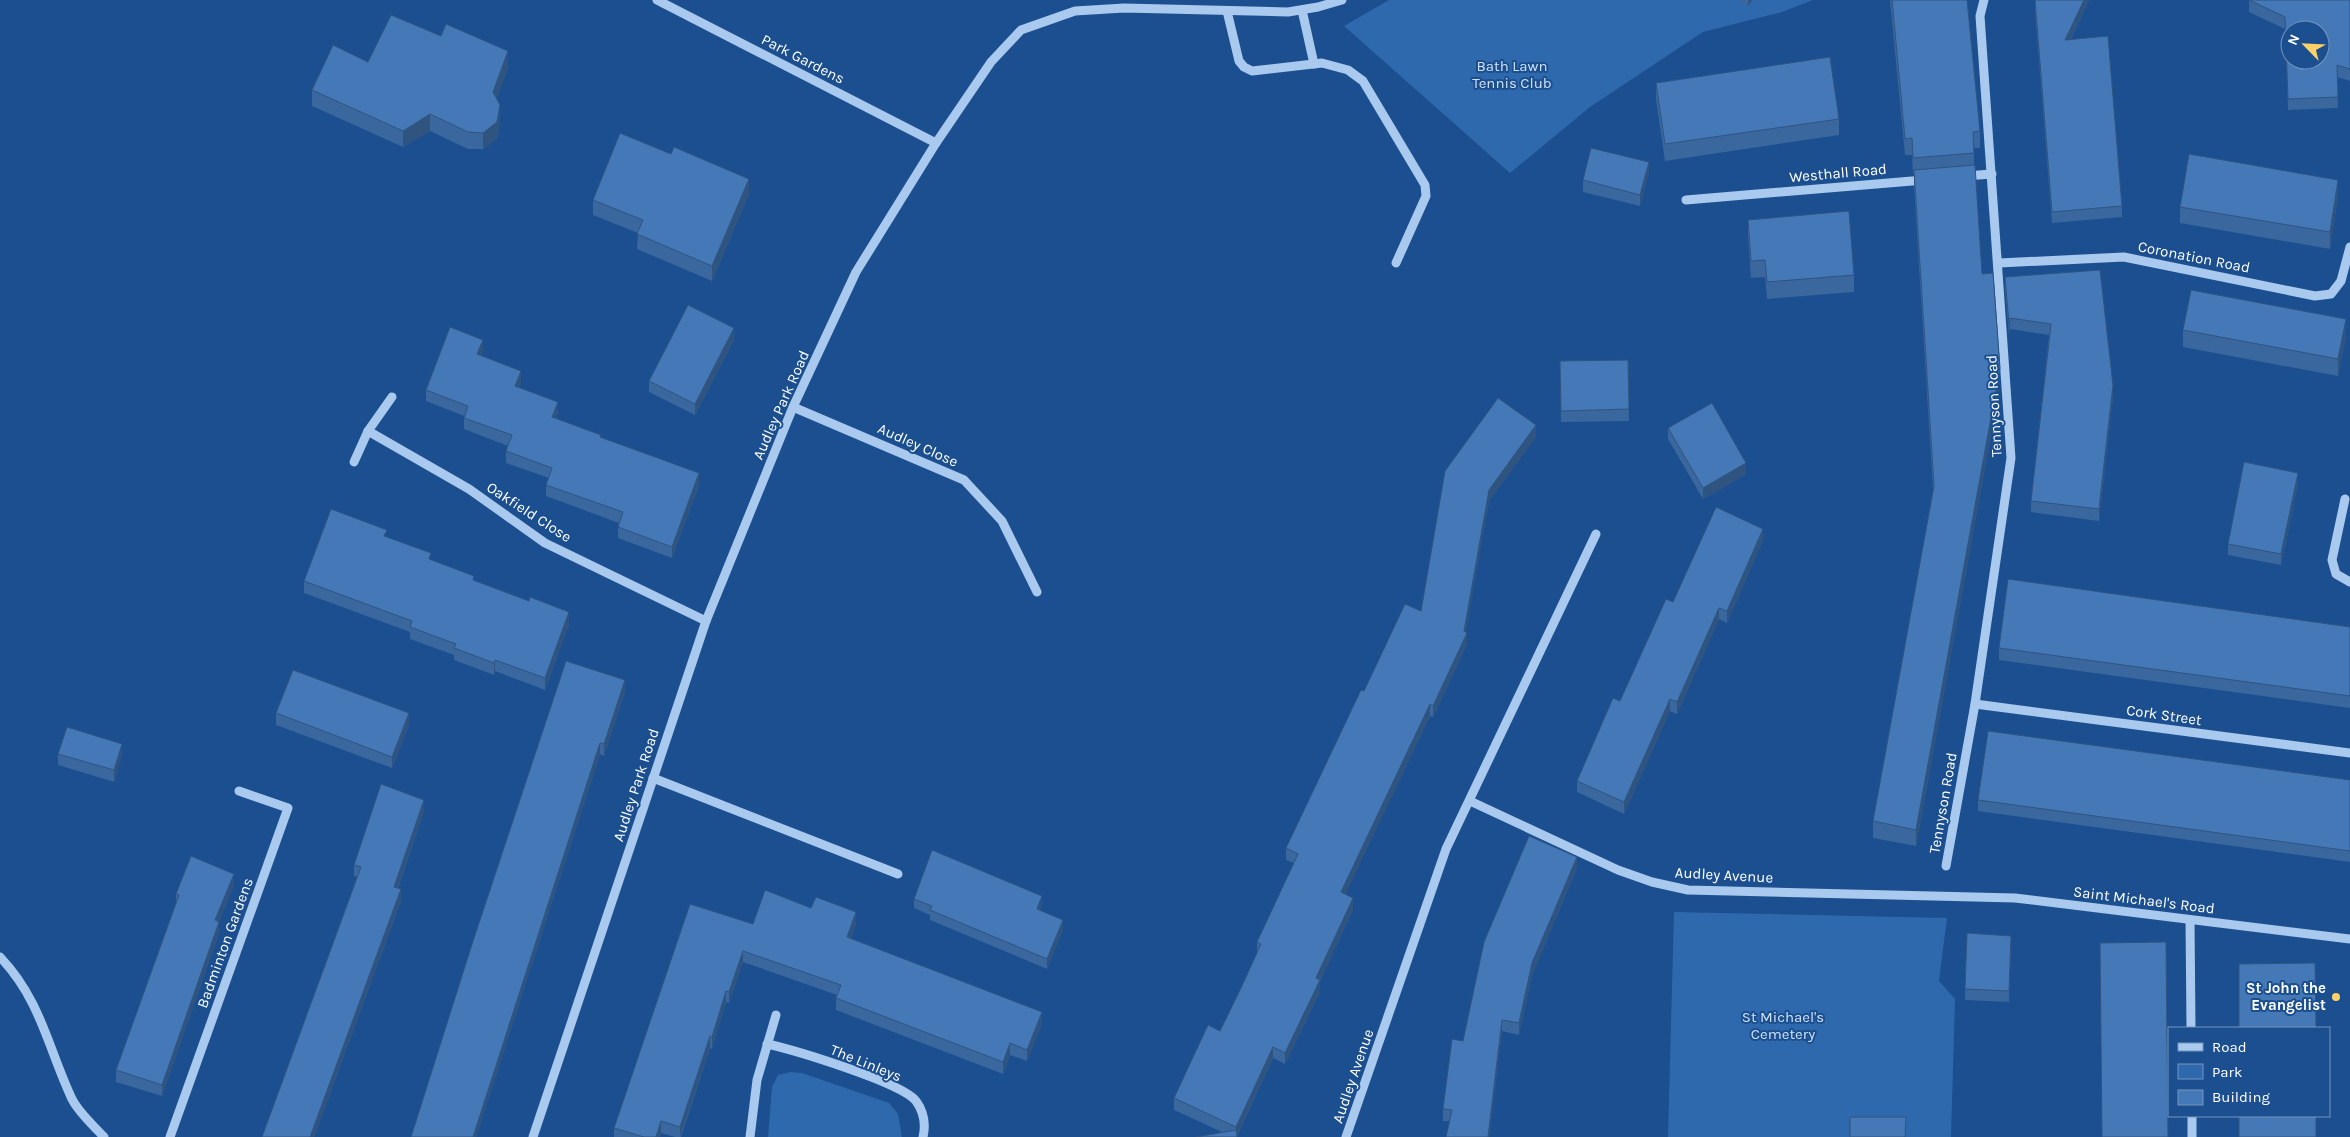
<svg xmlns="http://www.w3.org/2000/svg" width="2350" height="1137" viewBox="0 0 2350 1137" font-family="Karla,sans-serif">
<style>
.green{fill:#2e69ad}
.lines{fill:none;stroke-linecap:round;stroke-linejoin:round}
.minor{stroke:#a9c9ee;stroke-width:9}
.wall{fill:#3a679d}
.shaded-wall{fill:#305480}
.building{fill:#4478b7;stroke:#305480;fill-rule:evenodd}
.poi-dot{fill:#ffd166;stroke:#1b4f8f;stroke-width:2}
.labels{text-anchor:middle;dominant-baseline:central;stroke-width:4;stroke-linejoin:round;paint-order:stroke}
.street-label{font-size:15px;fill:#fff;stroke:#1b4f8f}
.park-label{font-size:15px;fill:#cfe3fa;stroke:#1b4f8f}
.poi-label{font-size:15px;font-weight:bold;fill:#fff;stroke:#1b4f8f;text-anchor:end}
</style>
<rect width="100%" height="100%" fill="#1b4f8f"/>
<!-- green -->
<g class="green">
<path d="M 1389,0 L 1813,0 L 1782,12 L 1703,32 L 1590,107 L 1510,173 L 1344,26 Z"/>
<path d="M 1674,912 L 1947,918 L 1939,981 L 1955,999 L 1951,1137 L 1668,1137 Z"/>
<path d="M 790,1072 L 802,1073 L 889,1103 L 898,1114 L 902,1137 L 768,1137 L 772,1087 L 778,1075 Z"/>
</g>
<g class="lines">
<!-- minor -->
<g class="minor">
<path d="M 657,0 L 936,143"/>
<path d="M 1302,10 L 1314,64"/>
<path d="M 1227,11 L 1239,61 L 1244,67 L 1252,71 L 1322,63 L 1348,70 L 1363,81 L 1425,185 L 1426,196 L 1396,263"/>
<path d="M 1965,176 L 1992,174"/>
<path d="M 1686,200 L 1924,180"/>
<path d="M 1999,263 L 2124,257 L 2315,296 L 2331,294 L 2341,281 L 2350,247"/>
<path d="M 793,407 L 964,480 L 1002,521 L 1037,592"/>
<path d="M 368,431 L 469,489 L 545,543 L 706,621"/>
<path d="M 354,462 L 368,431 L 392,397"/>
<path d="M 2345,499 L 2332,560 L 2336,574 L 2350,582"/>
<path d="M 1975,704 L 2350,753"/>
<path d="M 653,778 L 898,874"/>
<path d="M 1470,801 L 1618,870 L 1652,882 L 1688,890 L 2015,898 L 2350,939"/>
<path d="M 1946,866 L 1975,704 L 2011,458 L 1980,16 L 1984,0"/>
<path d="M 2190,920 L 2191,1028"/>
<path d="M 0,957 C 41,1000 48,1048 72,1099 C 79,1113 94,1126 104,1137"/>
<path d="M 767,1044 C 794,1050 901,1082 916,1101 C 924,1112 926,1124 923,1137"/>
<path d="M 2192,1116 L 2192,1137"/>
<path d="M 170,1137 L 288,808 L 239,791"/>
<path d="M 533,1137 L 706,621 L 793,407 L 856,272 L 936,143 L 991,62 L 1021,30 L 1075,11 L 1124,8 L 1288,12 L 1318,7 L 1342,0"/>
<path d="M 750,1137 L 757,1080 L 776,1015"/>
<path d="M 1346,1137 L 1446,849 L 1596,534"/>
</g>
</g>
<!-- wall -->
<g class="wall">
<path d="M 1737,0 L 1752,0 L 1748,6 Z"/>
<path d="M 1890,0 L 1967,0 L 1980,131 L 1980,148 L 1974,148 L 1974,165 L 1982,274 L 2000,385 L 1916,846 L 1873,838 L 1873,821 L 1933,490 L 1914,187 L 1914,174 L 1913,174 L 1912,155 L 1905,155 Z"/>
<path d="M 2035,0 L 2089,0 L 2071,39 L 2122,206 L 2122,217 L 2052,223 L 2035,11 Z"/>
<path d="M 2249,0 L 2350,0 L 2350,81 L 2337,77 L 2338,108 L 2288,110 L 2285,29 L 2249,12 Z"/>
<path d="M 368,62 L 508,68 L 496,99 L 500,121 L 497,139 L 483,149 L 468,149 L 430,131 L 403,147 L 312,106 L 312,90 Z"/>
<path d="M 1656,83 L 1839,119 L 1839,135 L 1665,161 L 1656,99 Z"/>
<path d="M 1649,173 L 1640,206 L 1583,192 L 1583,180 Z"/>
<path d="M 749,194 L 712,281 L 637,249 L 638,233 L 593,215 L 593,200 Z"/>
<path d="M 2338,196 L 2330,249 L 2180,223 L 2180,207 Z"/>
<path d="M 1748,220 L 1854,275 L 1854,292 L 1767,299 L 1765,277 L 1751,278 L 1748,236 Z"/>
<path d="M 2100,270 L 2113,397 L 2099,521 L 2031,512 L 2031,501 L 2049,335 L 2010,329 L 2009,335 L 2005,289 L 2005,277 Z"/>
<path d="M 2183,330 L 2346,336 L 2338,376 L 2183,347 Z"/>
<path d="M 734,340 L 695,415 L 649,392 L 649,381 Z"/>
<path d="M 483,351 L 481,356 L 521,383 L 519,388 L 558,413 L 556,418 L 601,438 L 699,485 L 672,558 L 618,538 L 618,527 L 619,523 L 546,496 L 546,485 L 549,478 L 506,463 L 506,451 L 508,446 L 464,429 L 464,416 L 426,401 L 426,390 Z"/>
<path d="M 1628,360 L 1629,421 L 1561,422 L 1560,361 Z"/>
<path d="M 1498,398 L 1536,437 L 1489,501 L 1465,632 L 1467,644 L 1433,717 L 1430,716 L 1345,894 L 1353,910 L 1320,981 L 1320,992 L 1285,1064 L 1273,1058 L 1237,1136 L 1222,1132 L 1174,1110 L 1174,1098 L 1220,1031 L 1257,954 L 1257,942 L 1294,863 L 1286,860 L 1286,848 L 1364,691 L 1421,611 Z"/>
<path d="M 1668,428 L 1746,474 L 1703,499 L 1668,439 Z"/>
<path d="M 2298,484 L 2281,565 L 2228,555 L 2228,544 Z"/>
<path d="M 387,537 L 431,560 L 474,581 L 569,624 L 545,690 L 495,671 L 494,675 L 454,660 L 454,655 L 410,639 L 410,632 L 304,593 L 304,581 Z"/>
<path d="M 1763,540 L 1727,623 L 1719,619 L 1677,714 L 1670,711 L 1624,814 L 1577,792 L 1577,781 L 1673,602 Z"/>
<path d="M 2350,627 L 2350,708 L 1999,660 L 1999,648 Z"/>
<path d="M 625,692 L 604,756 L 600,754 L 476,1137 L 411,1137 L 474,938 Z"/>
<path d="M 276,713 L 409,725 L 392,768 L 276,725 Z"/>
<path d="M 58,754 L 122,755 L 114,782 L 58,765 Z"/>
<path d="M 2350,780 L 2350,862 L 1978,811 L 1978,800 Z"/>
<path d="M 424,811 L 398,888 L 401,901 L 314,1137 L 262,1137 L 357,877 L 354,876 L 354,865 Z"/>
<path d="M 1577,868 L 1532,975 L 1519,1035 L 1502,1031 L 1489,1137 L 1446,1137 L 1450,1121 L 1443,1121 L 1443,1109 L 1463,1041 Z"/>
<path d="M 234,885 L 219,922 L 219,933 L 162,1096 L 116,1082 L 116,1070 L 176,903 L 176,894 Z"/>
<path d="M 914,899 L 1042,905 L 1040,910 L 1063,929 L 1047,969 L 930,920 L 930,915 L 914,908 Z"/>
<path d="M 811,908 L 856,924 L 851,938 L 1042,1023 L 1027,1061 L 1010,1055 L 1003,1074 L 836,1010 L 836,998 L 837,995 L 743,962 L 729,1003 L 726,1002 L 712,1049 L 710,1048 L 681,1137 L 675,1137 L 661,1133 L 660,1137 L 614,1137 L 614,1128 L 753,924 Z"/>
<path d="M 2011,947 L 2009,1002 L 1965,1000 L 1965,989 Z"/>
</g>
<!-- shaded-wall -->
<g class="shaded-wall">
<path d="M 1749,0 L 1752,0 L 1748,6 L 1748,1 Z"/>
<path d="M 2084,0 L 2089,0 L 2065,51 L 2065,40 Z"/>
<path d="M 508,51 L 508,68 L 493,109 L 493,92 Z"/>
<path d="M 500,105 L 500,121 L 497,139 L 483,149 L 483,133 Z"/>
<path d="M 430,114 L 430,131 L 403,147 L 403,131 Z"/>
<path d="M 1649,162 L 1649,173 L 1640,206 L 1640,195 Z"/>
<path d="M 749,179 L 749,194 L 712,281 L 712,266 Z"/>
<path d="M 2338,180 L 2338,196 L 2330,249 L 2330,232 Z"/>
<path d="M 2010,318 L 2010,329 L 2009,335 L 2009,324 Z"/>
<path d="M 2346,319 L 2346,336 L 2338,376 L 2338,359 Z"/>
<path d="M 734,328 L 734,340 L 695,415 L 695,404 Z"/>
<path d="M 483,340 L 483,351 L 477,366 L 477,354 Z"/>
<path d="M 2000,368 L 2000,385 L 1916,846 L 1916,830 Z"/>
<path d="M 521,371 L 521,383 L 515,398 L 515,386 Z"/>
<path d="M 2113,385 L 2113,397 L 2099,521 L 2099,509 Z"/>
<path d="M 558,402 L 558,413 L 552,428 L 552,417 Z"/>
<path d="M 1536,425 L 1536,437 L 1489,501 L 1465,637 L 1467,633 L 1467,644 L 1433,717 L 1433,706 L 1464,631 L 1489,490 Z"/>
<path d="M 1746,463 L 1746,474 L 1703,499 L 1703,488 Z"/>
<path d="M 699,473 L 699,485 L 672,558 L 672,547 Z"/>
<path d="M 2298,473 L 2298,484 L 2281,565 L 2281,554 Z"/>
<path d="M 1763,529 L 1763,540 L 1727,623 L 1727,611 Z"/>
<path d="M 1719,608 L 1719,619 L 1677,714 L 1677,702 Z"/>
<path d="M 569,612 L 569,624 L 545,690 L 545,678 Z"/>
<path d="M 495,660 L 495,671 L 494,675 L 494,663 Z"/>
<path d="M 625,680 L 625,692 L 604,756 L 604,744 Z"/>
<path d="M 1670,699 L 1670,711 L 1624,814 L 1624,802 Z"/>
<path d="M 1430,704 L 1430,716 L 1341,904 L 1341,892 Z"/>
<path d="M 409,713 L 409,725 L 392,768 L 392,757 Z"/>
<path d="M 600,743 L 600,754 L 476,1137 L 473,1137 Z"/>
<path d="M 122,744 L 122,755 L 114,782 L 114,770 Z"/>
<path d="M 424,800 L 424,811 L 394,898 L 394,887 Z"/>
<path d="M 1577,857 L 1577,868 L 1532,975 L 1519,1035 L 1519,1023 L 1532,963 Z"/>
<path d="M 234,874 L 234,885 L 219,922 L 219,933 L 162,1096 L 162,1085 L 215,920 Z"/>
<path d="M 401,889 L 401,901 L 314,1137 L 310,1137 Z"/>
<path d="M 1042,896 L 1042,905 L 1037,918 L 1037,909 Z"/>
<path d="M 1353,898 L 1353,910 L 1320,981 L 1320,992 L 1285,1064 L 1285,1053 L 1316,978 Z"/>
<path d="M 856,912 L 856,924 L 847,948 L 847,937 Z"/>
<path d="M 1063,920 L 1063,929 L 1047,969 L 1047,959 Z"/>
<path d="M 2011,936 L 2011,947 L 2009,1002 L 2009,991 Z"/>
<path d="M 743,951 L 743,962 L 729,1003 L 729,992 Z"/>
<path d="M 726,991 L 726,1002 L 712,1049 L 712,1037 Z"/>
<path d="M 1042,1012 L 1042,1023 L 1027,1061 L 1027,1050 Z"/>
<path d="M 1502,1020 L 1502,1031 L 1489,1137 L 1488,1137 Z"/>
<path d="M 710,1036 L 710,1048 L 680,1137 L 680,1127 Z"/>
<path d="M 1010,1043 L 1010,1055 L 1003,1074 L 1003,1062 Z"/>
<path d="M 1273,1047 L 1273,1058 L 1236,1137 L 1236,1127 Z"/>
<path d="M 661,1121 L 661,1133 L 660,1137 L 656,1137 Z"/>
</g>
<!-- building -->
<g class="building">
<path d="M 1892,0 L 1967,0 L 1980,131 L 1973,132 L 1974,153 L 1913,158 L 1912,138 L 1905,139 Z"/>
<path d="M 2035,0 L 2084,0 L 2065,40 L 2108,36 L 2122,206 L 2052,212 Z"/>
<path d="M 2249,0 L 2350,0 L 2350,69 L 2337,65 L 2338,97 L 2288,99 L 2285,17 ZM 2290,30 L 2320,30 L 2320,60 L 2290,60 Z"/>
<path d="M 391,15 L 441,36 L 446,24 L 508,51 L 493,92 L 500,105 L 497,122 L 483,133 L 468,132 L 430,114 L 403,131 L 312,90 L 333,45 L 368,62 Z"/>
<path d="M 1830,57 L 1839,119 L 1665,144 L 1656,83 Z"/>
<path d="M 620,133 L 671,154 L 674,147 L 749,179 L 712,266 L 637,234 L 643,220 L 593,200 Z"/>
<path d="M 1591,148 L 1649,162 L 1640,195 L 1583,180 Z"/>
<path d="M 2189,154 L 2338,180 L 2330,232 L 2180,207 Z"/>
<path d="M 1975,165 L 1982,274 L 1993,273 L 2000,368 L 1916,830 L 1873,821 L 1934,486 L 1914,170 Z"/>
<path d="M 1849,211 L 1854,275 L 1767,282 L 1765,260 L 1751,261 L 1748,220 Z"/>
<path d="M 2100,270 L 2113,385 L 2099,509 L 2031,501 L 2051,324 L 2010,318 L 2009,324 L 2005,277 Z"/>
<path d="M 2191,290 L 2346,319 L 2338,359 L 2183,330 Z"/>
<path d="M 688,305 L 734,328 L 695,404 L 649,381 Z"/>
<path d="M 450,327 L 483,340 L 477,354 L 521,371 L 515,386 L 558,402 L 552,417 L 601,435 L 600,437 L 699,473 L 672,547 L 618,527 L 623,512 L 546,485 L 552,468 L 506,451 L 512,435 L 464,418 L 468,406 L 426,390 Z"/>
<path d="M 1628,360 L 1629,409 L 1561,411 L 1560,361 Z"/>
<path d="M 1498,398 L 1536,425 L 1489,490 L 1464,631 L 1467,633 L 1433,706 L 1430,704 L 1341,892 L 1353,898 L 1316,978 L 1320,980 L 1285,1053 L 1273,1047 L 1236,1127 L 1174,1098 L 1208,1025 L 1220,1031 L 1241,988 L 1261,944 L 1257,942 L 1298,854 L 1286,848 L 1361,690 L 1364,691 L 1405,604 L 1421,611 L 1445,471 Z"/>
<path d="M 1712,403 L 1746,463 L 1703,488 L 1668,428 Z"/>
<path d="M 2244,462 L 2298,473 L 2281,554 L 2228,544 Z"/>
<path d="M 1716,507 L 1763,529 L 1727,611 L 1719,608 L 1677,702 L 1670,699 L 1624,802 L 1577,781 L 1613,698 L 1620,701 L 1666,599 L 1673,602 Z"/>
<path d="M 331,509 L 387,530 L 384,536 L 431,553 L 429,559 L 474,576 L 473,580 L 529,601 L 530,597 L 569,612 L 545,678 L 495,660 L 494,663 L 454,648 L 456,644 L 410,627 L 412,621 L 304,581 Z"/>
<path d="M 2008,579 L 2350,627 L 2350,696 L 1999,648 Z"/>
<path d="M 566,661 L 625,680 L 604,744 L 600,743 L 473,1137 L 411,1137 L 474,938 Z"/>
<path d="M 293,670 L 409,713 L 392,757 L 276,713 Z"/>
<path d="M 67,727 L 122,744 L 114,770 L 58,754 Z"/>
<path d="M 1988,731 L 2350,780 L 2350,851 L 1978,800 Z"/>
<path d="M 381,784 L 424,800 L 394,887 L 401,889 L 310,1137 L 262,1137 L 361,867 L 354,865 Z"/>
<path d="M 1529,836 L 1577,857 L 1532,963 L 1519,1023 L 1502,1020 L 1488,1137 L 1446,1137 L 1452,1110 L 1443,1109 L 1452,1039 L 1463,1041 L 1484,942 Z"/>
<path d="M 932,850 L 1042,896 L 1037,909 L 1063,920 L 1047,959 L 930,910 L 932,906 L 914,899 Z"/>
<path d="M 191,856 L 234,874 L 215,920 L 219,922 L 162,1085 L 116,1070 L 179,895 L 176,894 Z"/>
<path d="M 765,890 L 811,908 L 816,897 L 856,912 L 847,937 L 1042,1012 L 1027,1050 L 1010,1043 L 1003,1062 L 836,998 L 841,985 L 743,951 L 729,992 L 726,991 L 712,1037 L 710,1036 L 680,1127 L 661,1121 L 656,1137 L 644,1137 L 614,1128 L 690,904 L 753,924 Z"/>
<path d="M 1967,933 L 2011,936 L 2009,991 L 1965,989 Z"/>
<path d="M 2166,942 L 2168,1137 L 2102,1137 L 2100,943 Z"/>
<path d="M 2315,963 L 2316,1028 L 2239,1028 L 2239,964 Z"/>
<rect x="2239" y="1116" width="77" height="21"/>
<path d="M 1850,1117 L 1906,1117 L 1905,1137 L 1850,1137 Z"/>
<path d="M 1236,1130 L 1237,1137 L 1196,1137 Z"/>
</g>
<!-- markers -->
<circle class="poi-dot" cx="2336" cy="997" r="5"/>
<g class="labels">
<!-- street labels -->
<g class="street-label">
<text transform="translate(803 59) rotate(27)">Park Gardens</text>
<text transform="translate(1838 173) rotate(-5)">Westhall Road</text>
<text transform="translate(2194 257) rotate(11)">Coronation Road</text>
<text transform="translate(781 405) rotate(-66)">Audley Park Road</text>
<text transform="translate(1994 406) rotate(-93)">Tennyson Road</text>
<text transform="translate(918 445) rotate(24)">Audley Close</text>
<text transform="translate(529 512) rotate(33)">Oakfield Close</text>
<text transform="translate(2164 715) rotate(8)">Cork Street</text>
<text transform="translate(636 785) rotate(-72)">Audley Park Road</text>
<text transform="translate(1943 803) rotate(-80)">Tennyson Road</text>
<text transform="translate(1724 875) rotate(3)">Audley Avenue</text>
<text transform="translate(2144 900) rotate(7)">Saint Michael's Road</text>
<text transform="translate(225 943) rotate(-70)">Badminton Gardens</text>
<text transform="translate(866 1063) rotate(22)">The Linleys</text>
<text transform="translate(1353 1076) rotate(-71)">Audley Avenue</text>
</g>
<!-- park labels -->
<g class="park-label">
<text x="1512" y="66">Bath Lawn<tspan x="1512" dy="17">Tennis Club</tspan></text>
<text x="1783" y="1017">St Michael's<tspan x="1783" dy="17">Cemetery</tspan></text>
</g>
<!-- poi labels -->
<g class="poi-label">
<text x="2326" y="988">St John the<tspan x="2326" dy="17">Evangelist</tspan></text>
</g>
</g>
<!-- legend -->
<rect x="2168" y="1027" width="162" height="90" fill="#1b4f8f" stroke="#7695bc"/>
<rect x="2178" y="1043" width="25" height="8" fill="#a9c9ee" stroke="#7695bc"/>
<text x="2212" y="1052" font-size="15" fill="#ffffff">Road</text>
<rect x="2178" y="1064" width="25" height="15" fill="#2e69ad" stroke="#7695bc"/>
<text x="2212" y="1077" font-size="15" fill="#ffffff">Park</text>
<rect x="2178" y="1090" width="25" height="15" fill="#4478b7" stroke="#7695bc"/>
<text x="2212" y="1102" font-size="15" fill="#ffffff">Building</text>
<!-- north arrow -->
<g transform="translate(2305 45) rotate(294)"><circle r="24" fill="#1b4f8f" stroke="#7695bc"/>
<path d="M0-4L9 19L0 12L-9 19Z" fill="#ffd166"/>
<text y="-8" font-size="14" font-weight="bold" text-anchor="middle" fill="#ffffff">N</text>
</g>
</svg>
